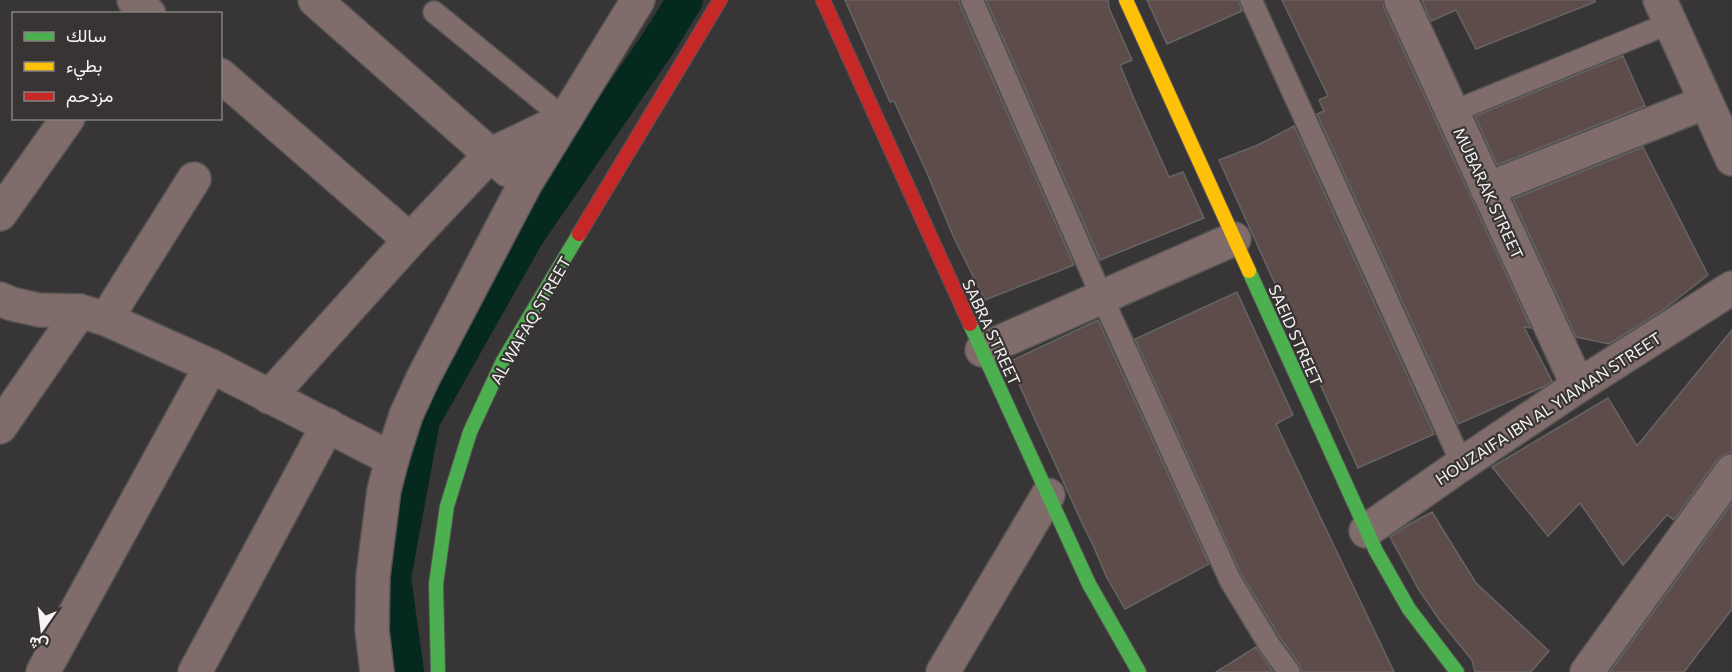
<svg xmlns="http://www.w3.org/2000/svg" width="1732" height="672" viewBox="0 0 1732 672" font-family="Commissioner,Vazirmatn,sans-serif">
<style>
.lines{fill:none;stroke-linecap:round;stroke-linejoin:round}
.canal{stroke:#05281f;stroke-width:36}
.building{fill:#5e4c4b;stroke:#666464;stroke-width:1.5}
.lane-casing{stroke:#565353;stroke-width:24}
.street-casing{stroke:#565353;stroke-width:36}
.fast-casing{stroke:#565353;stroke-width:16}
.slow-casing{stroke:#565353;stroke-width:16}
.jam-casing{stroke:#565353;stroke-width:16}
.lane{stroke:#806d6b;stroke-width:21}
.street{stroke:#806d6b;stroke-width:33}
.fast{stroke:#4caf50;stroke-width:14}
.slow{stroke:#ffc107;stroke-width:14}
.jam{stroke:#c62828;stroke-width:14}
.labels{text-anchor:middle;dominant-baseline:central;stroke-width:4.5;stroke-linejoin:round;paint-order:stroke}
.street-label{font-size:16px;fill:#f6f3f3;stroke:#383434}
</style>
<rect width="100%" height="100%" fill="#373535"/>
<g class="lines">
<!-- canal -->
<path class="canal" d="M 406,672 L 393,578 L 422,420 L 527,234 L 659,42 L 685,0"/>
</g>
<!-- building -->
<g class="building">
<path d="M 845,0 L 959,0 L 960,5 L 1074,265 L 985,300 L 954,238 L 927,173 L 894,101 L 890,102 Z"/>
<path d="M 986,0 L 1108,0 L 1109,8 L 1132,60 L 1120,65 L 1134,99 L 1169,177 L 1183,172 L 1204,218 L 1100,260 Z"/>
<path d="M 1147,0 L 1238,0 L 1242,11 L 1167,44 Z"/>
<path d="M 1282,0 L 1383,0 L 1384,8 L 1531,328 L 1524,327 L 1552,381 L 1545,386 L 1458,424 L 1317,114 L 1324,111 L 1319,100 L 1328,96 Z"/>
<path d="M 1422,0 L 1595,0 L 1595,2 L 1476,49 L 1456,10 L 1431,21 Z"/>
<path d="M 1623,56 L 1645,106 L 1497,165 L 1475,116 Z"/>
<path d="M 1294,126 L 1434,434 L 1358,468 L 1219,160 L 1258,145 Z"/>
<path d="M 1643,147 L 1708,275 L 1663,310 L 1609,344 L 1576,337 L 1513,199 Z"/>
<path d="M 1237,292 L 1293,415 L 1276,424 L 1394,672 L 1302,672 L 1299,664 L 1281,639 L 1241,574 L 1135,339 Z"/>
<path d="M 1098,320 L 1209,564 L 1125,609 L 1106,576 L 1093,545 L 1082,523 L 1009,362 Z"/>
<path d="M 1732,330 L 1732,453 L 1724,454 L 1717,460 L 1674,520 L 1667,515 L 1623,565 L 1580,503 L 1548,536 L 1492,467 L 1608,398 L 1637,446 Z"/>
<path d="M 1732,503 L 1732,609 L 1684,672 L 1610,672 Z"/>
<path d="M 1432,512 L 1476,583 L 1549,651 L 1531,672 L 1475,672 L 1472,660 L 1441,622 L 1419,590 L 1390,537 L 1408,525 Z"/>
<path d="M 1256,647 L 1273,672 L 1216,672 Z"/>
</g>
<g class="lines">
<!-- lane casing -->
<g class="lane-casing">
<g id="lane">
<path d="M 972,0 L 1102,297 L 1230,580 L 1270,646 L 1289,672"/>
<path d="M 1251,0 L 1462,464"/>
<path d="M 434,12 L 565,119"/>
<path d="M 1452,112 L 1670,23"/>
</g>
</g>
<!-- street casing -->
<g class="street-casing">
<g id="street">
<path d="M 134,0 L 149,14"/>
<path d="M 315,0 L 508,170"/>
<path d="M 1401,0 L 1578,386"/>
<path d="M 1660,0 L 1732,159"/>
<path d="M 220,75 L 410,240"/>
<path d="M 1487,189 L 1706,102"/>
<path d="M 0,214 L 68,118"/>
<path d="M 0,299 L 12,304 L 39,310 L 80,311 L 106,319 L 211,366 L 392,459"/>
<path d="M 106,319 L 194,179"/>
<path d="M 982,350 L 1234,239"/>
<path d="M 269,397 L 410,240 L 490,155 L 565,119"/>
<path d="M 0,427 L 80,311"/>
<path d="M 1366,531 L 1462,464 L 1578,386 L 1732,288"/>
<path d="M 43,672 L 211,366"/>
<path d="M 195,672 L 328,425"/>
<path d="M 377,672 L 372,630 L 373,576 L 384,490 L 392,459 L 406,415 L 423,378 L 525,184 L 638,0"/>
<path d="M 943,672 L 1048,495"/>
<path d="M 1587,672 L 1732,471"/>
</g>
</g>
<!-- fast casing -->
<g class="fast-casing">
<g id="fast">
<path d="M 1249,271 L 1376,551 L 1409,609 L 1457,672"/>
<path d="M 970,324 L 1089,584 L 1139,672"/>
<path d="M 438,672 L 436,584 L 447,506 L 470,432 L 503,361 L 579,234"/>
</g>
</g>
<!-- slow casing -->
<g class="slow-casing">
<path id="slow" d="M 1126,0 L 1249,271"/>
</g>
<!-- jam casing -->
<g class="jam-casing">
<g id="jam">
<path d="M 823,0 L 970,324"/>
<path d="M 579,234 L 720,0"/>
</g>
</g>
<!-- lane -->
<use href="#lane" class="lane"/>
<!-- street -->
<use href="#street" class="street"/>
<!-- fast -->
<use href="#fast" class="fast"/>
<!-- slow -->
<use href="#slow" class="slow"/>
<!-- jam -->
<use href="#jam" class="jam"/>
</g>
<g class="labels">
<!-- street labels -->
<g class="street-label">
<text transform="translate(1489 193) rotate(65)">MUBARAK STREET</text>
<text transform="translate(530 320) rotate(-60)">AL WAFAQ STREET</text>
<text transform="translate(992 332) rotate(65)">SABRA STREET</text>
<text transform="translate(1296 335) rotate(66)">SAEID STREET</text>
<text transform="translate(1548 408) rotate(-33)">HOUZAIFA IBN AL YIAMAN STREET</text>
</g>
</g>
<!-- legend -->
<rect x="12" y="12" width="210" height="108" fill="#383434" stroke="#848080" stroke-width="1.5"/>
<rect x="24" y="32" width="30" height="9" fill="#4caf50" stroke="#848080" stroke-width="1.5"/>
<text x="66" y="42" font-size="18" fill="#f6f3f3">سالك</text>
<rect x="24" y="62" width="30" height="9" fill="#ffc107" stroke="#848080" stroke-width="1.5"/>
<text x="66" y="72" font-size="18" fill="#f6f3f3">بطيء</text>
<rect x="24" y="92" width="30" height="9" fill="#c62828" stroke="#848080" stroke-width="1.5"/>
<text x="66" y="102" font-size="18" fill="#f6f3f3">مزدحم</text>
<!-- north arrow -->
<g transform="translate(42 630) rotate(194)" stroke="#383434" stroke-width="4.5" paint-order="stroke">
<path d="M0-4.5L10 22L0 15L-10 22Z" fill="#f6f3f3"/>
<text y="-9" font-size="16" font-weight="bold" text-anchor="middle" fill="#f6f3f3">ش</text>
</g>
</svg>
